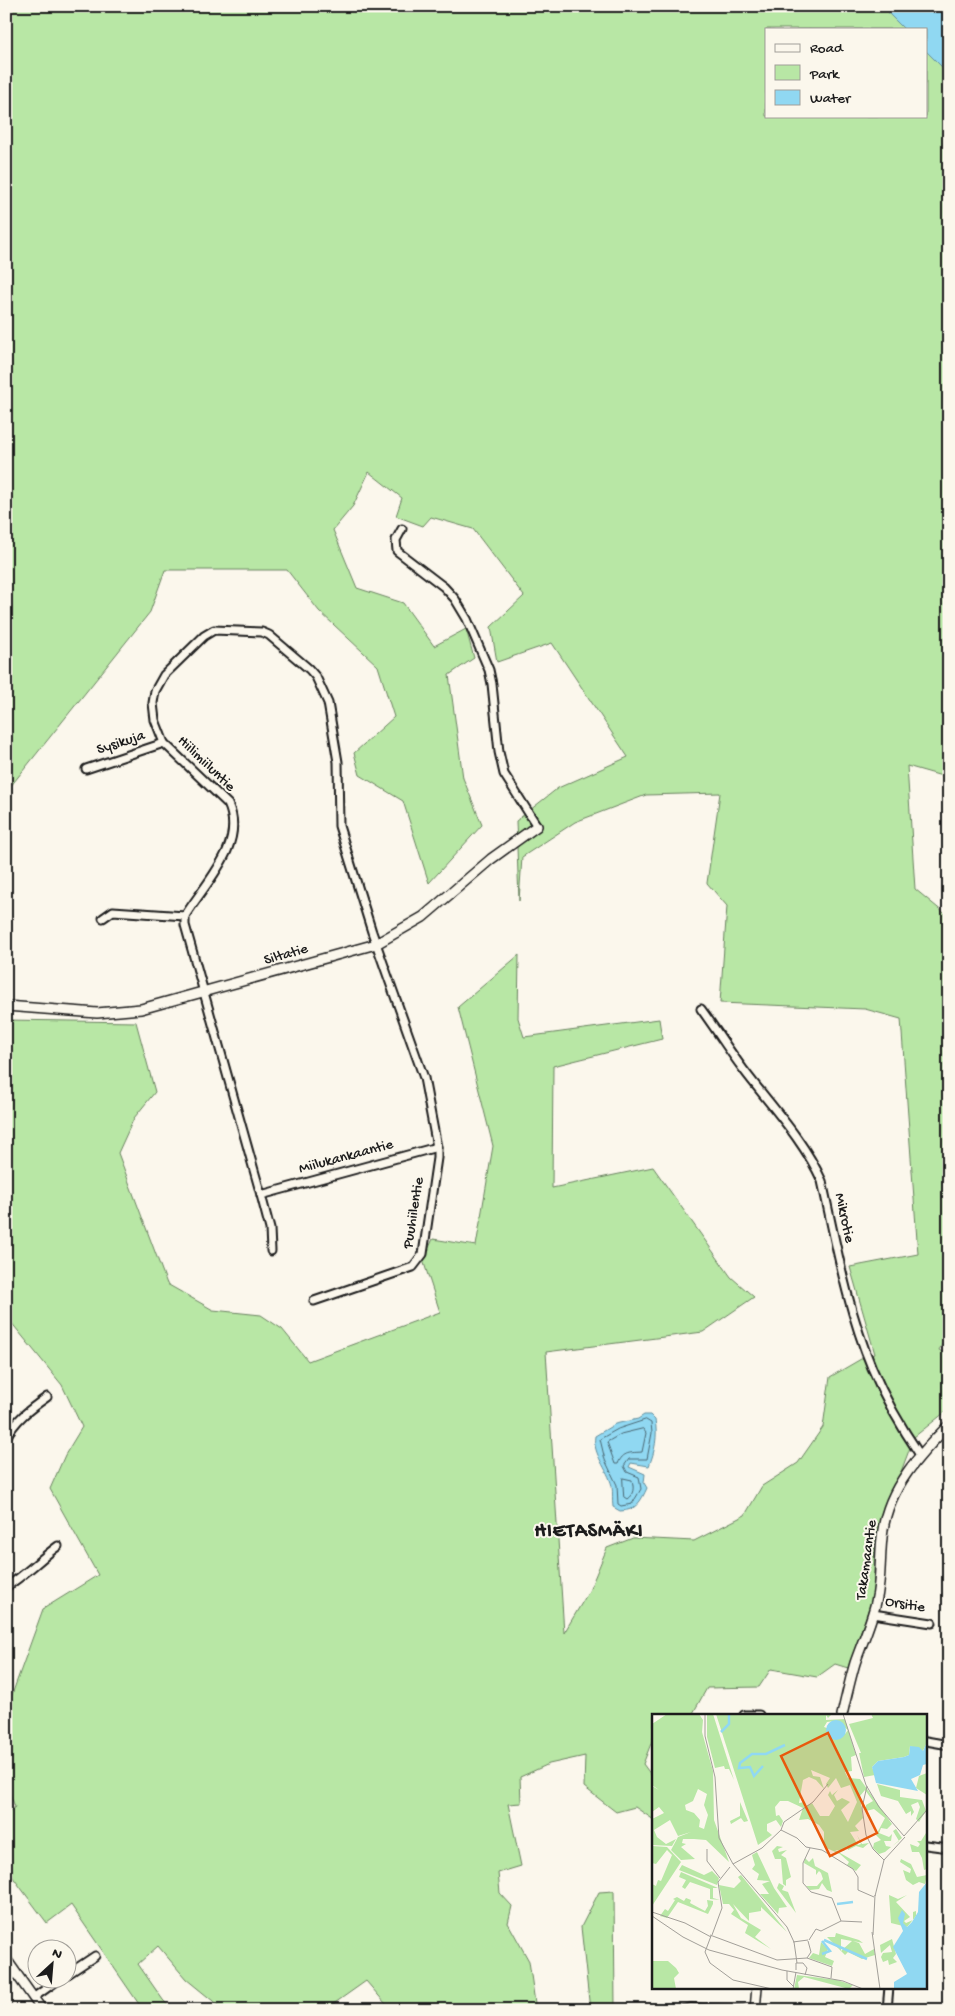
<svg xmlns="http://www.w3.org/2000/svg" width="955" height="2016" viewBox="0 0 955 2016" font-family="'Gochi Hand',sans-serif">
<style>
.green{fill:#b8e7a5;stroke:#6a8260}
.water{fill:#90d8f2;stroke:#628d9c}
.lines{fill:none;stroke-linecap:round;stroke-linejoin:round}
.shore{stroke:#4a6772;stroke-width:1}
.minor-casing{stroke:#1c1c1c;stroke-width:11}
.tertiary-casing{stroke:#1c1c1c;stroke-width:12}
.minor{stroke:#fbf7ec;stroke-width:7}
.tertiary{stroke:#fbf7ec;stroke-width:9}
.labels{text-anchor:middle;dominant-baseline:central;stroke-width:4;stroke-linejoin:round;paint-order:stroke}
.street-label{font-size:15px;fill:#1c1c1c;stroke:#fbf7ec}
.district-label{font-size:20px;font-weight:bold;letter-spacing:1px;fill:#1c1c1c;stroke:#fbf7ec}
.inset-river{fill:none;stroke:#90d8f2;stroke-width:2.5}
.inset-road{fill:none;stroke:#a29f99;stroke-width:1}
.view{fill:#e8590c;fill-opacity:0.15;stroke:#e8590c;stroke-width:2.5}
.inset-edge{fill:none;stroke:#1c1c1c;stroke-width:2.5}
</style>
<rect width="100%" height="100%" fill="#fbf7ec"/>
<filter id="ink" filterUnits="userSpaceOnUse"><feTurbulence type="fractalNoise" baseFrequency=".02" numOctaves="2"/><feDisplacementMap in="SourceGraphic" scale="10" xChannelSelector="R" yChannelSelector="G"/><feConvolveMatrix kernelMatrix="1 2 1 2 8 2 1 2 1" color-interpolation-filters="sRGB"/></filter>
<g filter="url(#ink)">
<!-- green -->
<g class="green">
<path d="M 6,6 L 889,6 L 890,14 L 904,29 L 766,29 L 766,116 L 926,116 L 926,51 L 949,74 L 949,778 L 907,766 L 915,889 L 949,917 L 949,1332 L 939,1350 L 949,1356 L 949,1409 L 914,1437 L 875,1541 L 873,1597 L 848,1668 L 835,1664 L 817,1677 L 771,1669 L 759,1687 L 707,1688 L 692,1715 L 654,1715 L 654,1736 L 643,1764 L 654,1779 L 654,1820 L 635,1807 L 616,1812 L 584,1787 L 585,1756 L 549,1764 L 520,1777 L 521,1803 L 508,1804 L 521,1866 L 498,1873 L 500,1893 L 512,1906 L 508,1923 L 529,1961 L 536,2010 L 391,2010 L 366,1981 L 325,2010 L 224,2010 L 186,1979 L 158,1946 L 138,1964 L 163,2000 L 172,2010 L 143,2010 L 71,1905 L 47,1923 L 6,1868 L 6,1814 L 15,1807 L 6,1783 L 6,1711 L 43,1609 L 98,1575 L 50,1489 L 65,1455 L 82,1427 L 62,1385 L 6,1316 L 6,1020 L 136,1022 L 155,1092 L 134,1118 L 118,1153 L 167,1284 L 213,1310 L 261,1315 L 282,1329 L 308,1361 L 440,1312 L 423,1260 L 433,1239 L 476,1246 L 493,1146 L 458,1007 L 519,955 L 518,1018 L 524,1037 L 659,1019 L 662,1039 L 553,1066 L 552,1188 L 653,1167 L 731,1277 L 754,1297 L 703,1332 L 546,1352 L 564,1633 L 589,1591 L 607,1548 L 633,1538 L 694,1541 L 745,1515 L 762,1486 L 798,1463 L 823,1427 L 830,1377 L 861,1359 L 875,1354 L 850,1267 L 918,1254 L 901,1019 L 865,1009 L 720,1003 L 727,906 L 707,883 L 720,793 L 646,795 L 575,822 L 522,857 L 519,901 L 516,821 L 558,788 L 628,757 L 552,643 L 497,662 L 491,627 L 524,596 L 473,529 L 431,517 L 423,526 L 396,516 L 402,498 L 369,472 L 353,506 L 333,530 L 357,588 L 403,603 L 434,646 L 466,629 L 474,658 L 449,675 L 463,778 L 482,825 L 429,883 L 403,801 L 360,775 L 354,753 L 394,717 L 378,666 L 319,611 L 287,570 L 165,570 L 150,612 L 6,792 Z"/>
<path d="M 614,1891 L 615,2010 L 590,2010 L 581,1927 L 599,1892 Z"/>
</g>
<!-- water -->
<g class="water">
<path d="M 889,6 L 949,6 L 949,74 L 926,51 L 926,29 L 904,29 L 889,14 Z"/>
<path d="M 644,1415 L 650,1415 L 655,1420 C 658,1436 655,1451 649,1466 L 631,1463 L 629,1467 L 645,1474 L 644,1483 L 647,1488 C 641,1501 636,1511 620,1511 L 613,1507 C 612,1500 613,1493 612,1486 C 608,1469 592,1454 595,1436 L 615,1424 L 638,1419 Z"/>
</g>
<g class="lines">
<!-- shore -->
<g class="shore">
<path d="M 646,1420 L 651,1423 L 652,1433 L 647,1459 L 629,1459 L 624,1466 L 627,1472 L 639,1477 L 641,1489 L 632,1504 L 621,1506 L 618,1504 L 617,1485 L 605,1460 L 600,1439 L 618,1429 Z"/>
<path d="M 643,1429 L 646,1433 L 642,1452 C 631,1453 623,1451 618,1464 L 615,1464 L 607,1442 L 621,1434 Z"/>
<path d="M 623,1478 L 632,1480 C 634,1488 634,1494 627,1499 L 624,1497 Z"/>
</g>
<!-- minor casing -->
<g class="minor-casing">
<g id="minor">
<path d="M 402,529 L 396,540 L 397,551 L 444,587 L 455,599 L 467,619 L 489,670 L 492,684 L 499,752 L 504,774 L 537,826"/>
<path d="M 214,630 L 262,632 L 269,635 L 309,669 L 316,677 L 328,703 L 338,762 L 339,826 L 372,932 L 424,1078 L 437,1147 L 261,1195 L 185,925 L 185,916 C 205,883 247,844 228,804 L 164,743 L 155,720 L 153,703 L 155,691 L 164,675 L 204,636 Z"/>
<path d="M 86,769 L 164,743"/>
<path d="M 103,918 L 113,911 L 185,916"/>
<path d="M 701,1009 C 715,1028 728,1049 743,1069 C 770,1105 803,1139 822,1181 C 836,1244 847,1308 872,1368 C 885,1399 901,1427 920,1455"/>
<path d="M 261,1195 L 270,1229 L 271,1251"/>
<path d="M 314,1301 L 413,1267 L 423,1254 L 437,1158 L 437,1147"/>
<path d="M 6,1438 C 15,1420 30,1409 47,1397"/>
<path d="M 6,1587 C 25,1575 40,1559 58,1546"/>
<path d="M 873,1614 L 932,1623"/>
<path d="M 744,1715 L 759,1715"/>
<path d="M 926,1741 L 949,1745"/>
<path d="M 926,1845 L 949,1848"/>
<path d="M 68,1974 L 95,1956"/>
<path d="M 33,1998 L 61,1978"/>
<path d="M 681,2010 L 691,2008 L 743,2010"/>
<path d="M 887,2010 L 889,1987"/>
</g>
</g>
<!-- tertiary casing -->
<g class="tertiary-casing">
<g id="tertiary">
<path d="M 6,1006 L 97,1013 L 141,1009 L 376,944 L 423,917 L 491,859 L 537,826"/>
<path d="M 842,1715 C 846,1698 850,1680 855,1663 C 862,1643 871,1623 876,1602 C 882,1578 879,1554 883,1530 C 889,1487 920,1454 949,1425"/>
<path d="M 6,1959 L 42,2010"/>
<path d="M 755,2010 L 757,1987"/>
</g>
</g>
<!-- minor -->
<use href="#minor" class="minor"/>
<!-- tertiary -->
<use href="#tertiary" class="tertiary"/>
</g>
</g>
<g class="labels">
<!-- street labels -->
<g class="street-label">
<text transform="translate(121 743) rotate(-18)">Sysikuja</text>
<text transform="translate(206 764) rotate(44)">Hiilimiiluntie</text>
<text transform="translate(286 955) rotate(-16)">Siltatie</text>
<text transform="translate(346 1157) rotate(-15)">Miilukankaantie</text>
<text transform="translate(414 1213) rotate(-81)">Puuhiilentie</text>
<text transform="translate(844 1218) rotate(78)">Mikrotie</text>
<text transform="translate(867 1560) rotate(-82)">Takamaantie</text>
<text transform="translate(905 1605) rotate(9)">Orsitie</text>
</g>
<!-- district labels -->
<g class="district-label">
<text x="589" y="1532">HIETASMÄKI</text>
</g>
</g>
<!-- overview -->
<g transform="translate(652 1714)">
<rect width="275" height="275" fill="#fbf7ec"/>
<path d="M 15,0 L 47,0 L 51,6 L 50,18 L 61,57 L 62,106 L 77,148 L 54,126 L 42,125 L 31,125 L 30,129 L 34,130 L 29,133 L 43,145 L 29,146 L 19,136 L 26,123 L 39,118 L 26,122 L 18,106 L 2,116 L 5,123 L 14,130 L 24,125 L 20,132 L 0,131 L 0,105 L 12,99 L 7,93 L 0,98 L 0,72 L 7,76 L 0,71 L 0,10 ZM 46,75 L 55,80 L 52,91 L 56,101 L 52,115 L 47,113 L 48,106 L 42,99 L 34,96 L 33,91 L 41,87 ZM 55,0 L 61,0 L 82,66 L 77,55 L 73,55 L 72,52 L 63,54 L 55,23 ZM 64,0 L 180,0 L 176,4 L 174,1 L 174,6 L 193,5 L 204,41 L 199,43 L 200,57 L 193,58 L 196,64 L 208,65 L 240,110 L 235,115 L 229,114 L 227,119 L 237,123 L 240,120 L 239,127 L 232,127 L 234,132 L 239,133 L 247,127 L 241,117 L 244,115 L 250,124 L 233,138 L 227,140 L 221,134 L 222,129 L 229,126 L 224,121 L 233,104 L 222,95 L 214,97 L 214,91 L 221,87 L 213,76 L 208,82 L 211,104 L 203,112 L 207,117 L 198,118 L 206,131 L 209,130 L 205,121 L 210,130 L 217,129 L 211,134 L 204,132 L 196,136 L 195,132 L 192,137 L 183,136 L 209,151 L 204,157 L 195,151 L 197,148 L 188,140 L 172,133 L 172,118 L 167,111 L 156,105 L 147,106 L 151,94 L 136,87 L 128,87 L 123,93 L 124,102 L 127,101 L 131,107 L 129,113 L 124,106 L 115,110 L 115,117 L 120,121 L 106,131 ZM 183,7 L 196,16 L 193,20 L 172,13 L 175,8 ZM 159,56 L 178,64 L 174,70 L 176,74 L 184,64 L 189,74 L 198,71 L 205,88 L 196,108 L 189,96 L 198,88 L 190,84 L 185,87 L 182,81 L 186,76 L 180,81 L 178,77 L 176,81 L 183,92 L 177,102 L 168,102 L 160,89 L 152,93 L 152,88 L 147,89 L 151,66 L 157,63 L 164,66 L 172,75 L 168,63 L 161,62 ZM 219,0 L 275,0 L 275,28 L 271,37 L 258,32 L 257,41 L 252,43 L 226,47 L 220,53 L 223,61 L 212,63 L 207,39 L 209,39 L 197,10 L 221,4 ZM 275,59 L 275,81 L 264,74 L 267,62 ZM 225,70 L 248,76 L 248,83 L 270,86 L 274,97 L 267,108 L 264,105 L 268,93 L 266,88 L 259,91 L 262,98 L 259,102 L 259,97 L 254,100 L 246,87 L 229,82 ZM 88,88 L 96,107 L 92,108 L 89,104 L 79,110 L 78,107 L 88,102 ZM 274,119 L 275,155 L 272,156 L 270,144 L 267,138 L 260,138 L 258,130 L 266,133 L 268,130 L 265,127 L 269,127 ZM 0,132 L 15,133 L 29,148 L 0,192 L 0,170 L 4,172 L 6,166 L 9,167 L 20,141 L 15,136 L 4,150 L 0,149 ZM 125,132 L 131,133 L 126,135 L 127,138 L 135,136 L 129,141 L 134,144 L 139,163 L 134,166 L 134,172 L 131,170 L 129,145 L 123,145 L 120,137 ZM 105,138 L 122,174 L 135,193 L 127,194 L 126,200 L 108,180 L 117,180 L 110,170 L 118,167 L 105,166 L 107,160 L 100,155 L 103,151 L 100,141 ZM 153,144 L 157,148 L 161,144 L 163,152 L 176,159 L 180,178 L 175,176 L 170,169 L 167,175 L 158,176 L 154,172 L 165,172 L 171,165 L 169,159 L 167,157 L 164,161 L 164,156 L 152,149 ZM 249,145 L 259,150 L 265,163 L 275,161 L 273,170 L 267,168 L 261,171 L 254,166 L 251,156 L 258,159 L 259,155 L 248,148 ZM 30,151 L 52,161 L 60,157 L 67,164 L 65,171 L 27,156 ZM 29,158 L 66,174 L 61,174 L 61,184 L 68,186 L 58,185 L 58,175 L 38,168 L 33,175 L 30,173 L 34,166 L 27,163 ZM 89,161 L 135,218 L 109,193 L 109,197 L 97,199 L 97,207 L 81,190 L 89,204 L 109,216 L 103,223 L 119,235 L 93,219 L 96,211 L 79,200 L 82,196 L 77,190 L 71,190 L 67,171 L 82,174 L 89,167 L 86,163 ZM 127,169 L 132,172 L 130,176 L 136,178 L 144,199 L 125,174 ZM 237,181 L 246,185 L 255,181 L 244,188 L 258,203 L 252,207 L 254,209 L 261,206 L 261,198 L 264,197 L 264,202 L 255,213 L 239,209 ZM 25,183 L 32,187 L 34,184 L 39,186 L 38,189 L 53,197 L 56,192 L 55,186 L 61,187 L 61,190 L 56,200 L 26,188 L 15,204 L 8,202 L 13,195 L 16,197 L 23,186 L 21,185 ZM 184,219 L 207,226 L 211,229 L 201,227 L 207,229 L 213,240 L 222,235 L 223,241 L 210,245 L 196,238 L 193,241 L 189,237 L 200,227 L 189,225 L 189,237 L 175,223 L 183,223 ZM 240,225 L 244,240 L 241,244 L 245,248 L 237,251 L 236,246 L 231,248 L 229,243 L 231,239 L 240,238 L 238,231 L 229,239 L 228,231 ZM 169,228 L 176,235 L 173,243 L 182,247 L 180,252 L 157,244 L 161,239 L 167,241 ZM 0,247 L 16,247 L 24,254 L 27,259 L 22,264 L 24,275 L 0,275 ZM 145,261 L 185,266 L 201,271 L 197,275 L 152,263 L 146,268 L 147,275 L 142,275 Z" fill="#b8e7a5" fill-rule="evenodd"/>
<path d="M174 16a10 10 0 1 1 20 0a10 10 0 1 1-20 0ZM 275,28 L 275,50 L 271,51 L 268,61 L 259,65 L 266,77 L 224,69 L 220,53 L 226,47 L 252,43 L 257,41 L 258,32 L 267,33 L 271,37 ZM 275,168 L 275,275 L 242,275 L 242,268 L 255,260 L 241,233 L 251,217 L 246,204 L 250,196 L 253,200 L 251,209 L 255,213 L 260,208 L 266,198 L 267,178 Z" fill="#90d8f2"/>
<path class="inset-river" d="M 69,18 L 77,10 L 77,0M 111,52 L 102,62 L 98,53 L 87,54 L 88,49 L 100,40 L 114,40 L 133,31M 185,190 L 201,188M 172,226 L 215,245M 170,240 L 178,237 L 170,227"/>
<path class="inset-road" d="M 53,0 L 53,22 L 63,63 L 67,124 L 81,150 L 135,213 L 142,228 L 145,249M 191,0 L 214,71M 176,70 L 161,88 L 132,108 L 129,116 L 145,124 L 154,133 L 170,136 L 201,155 L 206,163 L 206,176 L 222,183M 214,71 L 227,93 L 252,122M 215,72 L 210,94 L 214,121 L 221,135 L 232,146M 252,122 L 275,96M 158,134 L 151,149 L 151,169 L 159,178 L 180,184 L 189,207M 55,135 L 55,147 L 68,164M 81,150 L 110,134 L 129,116M 223,182 L 232,146 L 253,123M 0,198 L 33,209 L 59,223M 0,202 L 31,223 L 57,236 L 130,256 L 191,267 L 211,275M 189,207 L 210,208M 220,218 L 228,275M 58,221 L 125,246 L 155,244 L 159,238 L 156,227M 60,221 L 70,194 L 66,168 L 78,153M 221,221 L 223,181M 59,222 L 53,238 L 58,249 L 81,266 L 120,275M 157,226 L 164,215 L 169,217 L 189,207M 141,228 L 156,226M 155,244 L 180,253 L 179,264M 144,256 L 144,249 L 151,249 L 155,254 L 153,261M 135,257 L 135,266 L 141,272M 141,275 L 144,258"/>
<path class="view" d="M 176,19 L 225,119 L 178,142 L 129,42 Z"/>
<rect width="275" height="275" class="inset-edge"/>
</g>
<!-- margin -->
<rect width="955" height="2016" fill="none" stroke="#fbf7ec" stroke-width="25"/>
<rect x="12" y="12" width="930" height="1991" fill="none" stroke="#1c1c1c" stroke-width="2" filter="url(#ink)"/>
<!-- legend -->
<rect x="765" y="28" width="162" height="90" fill="#fbf7ec" stroke="#a29f99"/>
<rect x="775" y="44" width="25" height="8" fill="#fbf7ec" stroke="#a29f99"/>
<text x="810" y="52" font-size="15" fill="#1c1c1c">Road</text>
<rect x="775" y="65" width="25" height="15" fill="#b8e7a5" stroke="#a29f99"/>
<text x="810" y="78" font-size="15" fill="#1c1c1c">Park</text>
<rect x="775" y="90" width="25" height="15" fill="#90d8f2" stroke="#a29f99"/>
<text x="810" y="102" font-size="15" fill="#1c1c1c">Water</text>
<!-- north arrow -->
<g transform="translate(52 1964) rotate(26)"><circle r="24" fill="#fbf7ec" stroke="#a29f99"/>
<path d="M0-4L9 19L0 12L-9 19Z" fill="#1c1c1c"/>
<text y="-8" font-size="14" font-weight="bold" text-anchor="middle" fill="#1c1c1c">N</text>
</g>
</svg>
